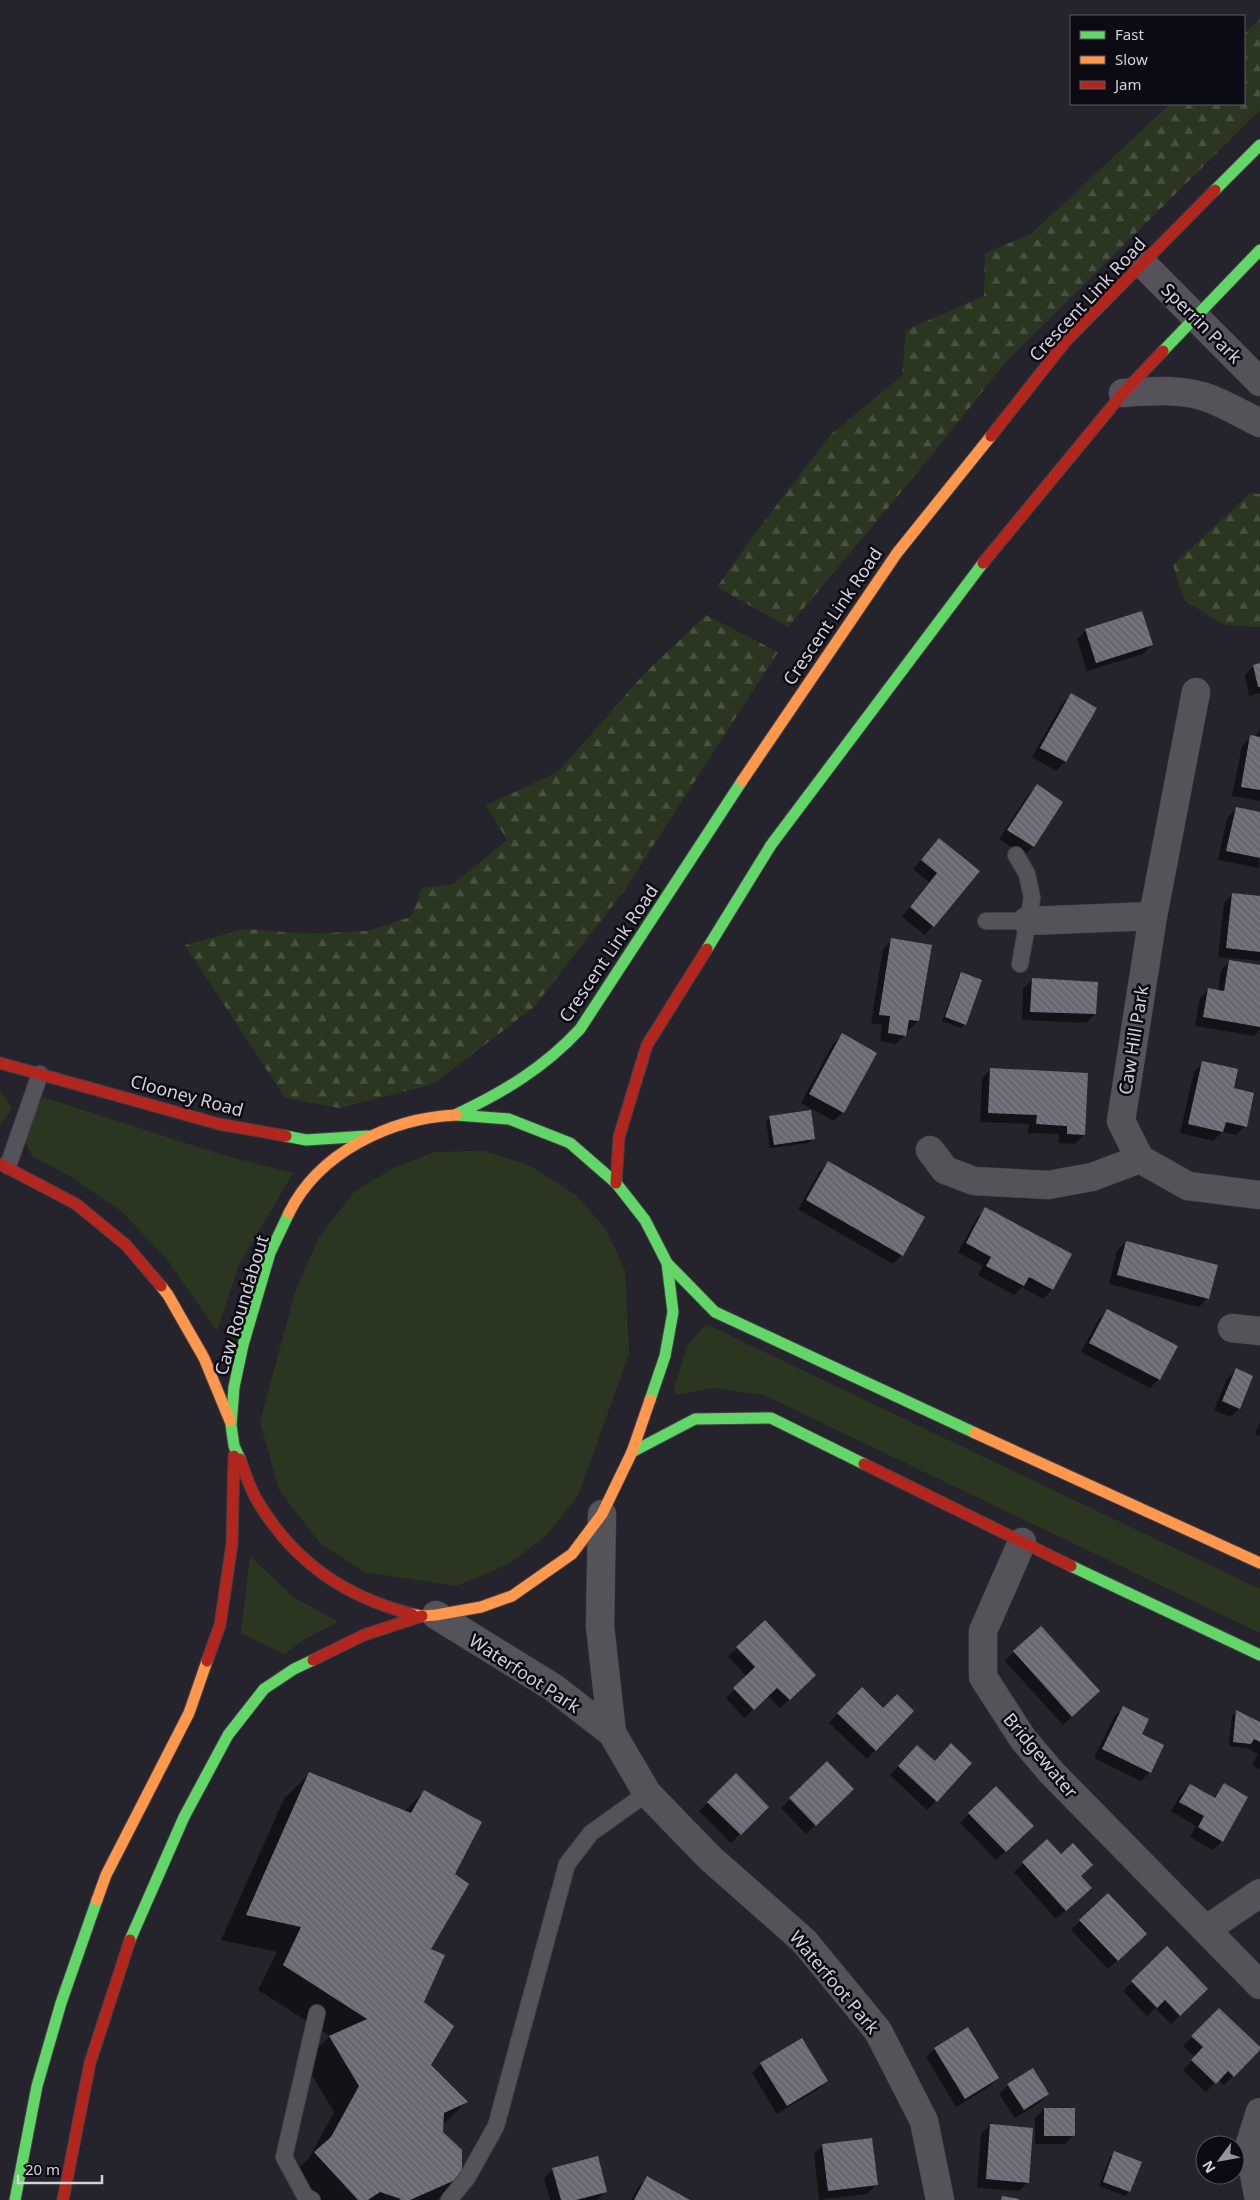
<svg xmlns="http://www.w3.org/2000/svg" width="1260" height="2200" viewBox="0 0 1260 2200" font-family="'Noto Sans',sans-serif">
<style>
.green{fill:#2b3621}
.forest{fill:url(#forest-firs)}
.shadow{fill:#0007}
.building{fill:url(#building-back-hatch)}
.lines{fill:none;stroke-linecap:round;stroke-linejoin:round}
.lane-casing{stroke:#424048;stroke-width:18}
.street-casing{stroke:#424048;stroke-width:29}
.fast-casing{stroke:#424048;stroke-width:13}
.slow-casing{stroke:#424048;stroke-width:13}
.jam-casing{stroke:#424048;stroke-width:13}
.lane{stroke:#55535a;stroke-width:16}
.street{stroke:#55535a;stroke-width:28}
.fast{stroke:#63d668;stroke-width:11}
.slow{stroke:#ff974d;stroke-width:11}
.jam{stroke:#b3261e;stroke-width:11}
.labels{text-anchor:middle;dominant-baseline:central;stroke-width:5;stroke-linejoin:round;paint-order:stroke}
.street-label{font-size:18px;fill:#d4d1dc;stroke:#0c0a12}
</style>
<defs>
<pattern id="forest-firs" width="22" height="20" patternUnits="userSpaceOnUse" patternTransform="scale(1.25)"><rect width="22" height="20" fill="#2b3621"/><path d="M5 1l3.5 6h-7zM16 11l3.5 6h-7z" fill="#495241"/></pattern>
<pattern id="building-back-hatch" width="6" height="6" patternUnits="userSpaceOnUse" patternTransform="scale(1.25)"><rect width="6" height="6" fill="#696771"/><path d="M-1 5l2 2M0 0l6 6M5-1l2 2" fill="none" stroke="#7e7c85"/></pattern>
</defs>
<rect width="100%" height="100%" fill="#25232c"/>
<!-- green -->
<g class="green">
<path d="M 0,1090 L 12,1109 L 0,1124 Z"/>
<path d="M 43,1097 L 223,1155 L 293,1173 L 239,1265 L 217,1331 L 166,1258 L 121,1211 L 71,1177 L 32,1156 L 26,1143 L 31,1114 Z"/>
<path d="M 484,1151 L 529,1165 L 576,1195 L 606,1229 L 625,1270 L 629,1354 L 578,1496 L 545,1537 L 507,1565 L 456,1586 L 364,1572 L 320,1543 L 279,1490 L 260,1422 L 295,1292 L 319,1237 L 354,1192 L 395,1167 L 435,1152 Z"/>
<path d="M 706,1324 L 1260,1589 L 1260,1633 L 764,1395 L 712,1388 L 676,1395 L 674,1388 L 687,1346 Z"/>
<path d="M 250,1556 L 292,1596 L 338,1622 L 305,1639 L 284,1654 L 241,1633 Z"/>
</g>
<!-- forest -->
<g class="forest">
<path d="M 1260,19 L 1260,110 L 1005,363 L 927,461 L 788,627 L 717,587 L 756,532 L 831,434 L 902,376 L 906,330 L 984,296 L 985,253 L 1031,234 L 1170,104 L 1244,104 L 1244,34 Z"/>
<path d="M 1250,493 L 1260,494 L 1260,627 L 1224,625 L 1184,600 L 1173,565 Z"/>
<path d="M 706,615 L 778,652 L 624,891 L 533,1008 L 433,1084 L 340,1108 L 285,1098 L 185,945 L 245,929 L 309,934 L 367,931 L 411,917 L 422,888 L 453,884 L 507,840 L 486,805 L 558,772 L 645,673 Z"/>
</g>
<!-- shadow -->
<g class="shadow">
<path d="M 1086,630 L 1152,645 L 1143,654 L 1087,671 L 1077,639 Z"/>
<path d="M 1260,665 L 1260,693 L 1249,696 L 1245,675 L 1254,666 Z"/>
<path d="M 1071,695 L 1095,709 L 1065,762 L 1056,771 L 1032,757 L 1062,704 Z"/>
<path d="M 1260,729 L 1260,801 L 1232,796 L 1242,746 L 1250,737 L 1255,738 Z"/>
<path d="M 1037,786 L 1062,802 L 1033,847 L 1024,855 L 999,839 L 1028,795 Z"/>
<path d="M 1236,809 L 1260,814 L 1259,868 L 1218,860 L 1227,818 Z"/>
<path d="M 939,840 L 978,871 L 925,935 L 902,917 L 929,882 L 913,869 Z"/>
<path d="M 1233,894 L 1260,897 L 1260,961 L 1218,957 L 1224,903 Z"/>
<path d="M 892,940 L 918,1021 L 909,1030 L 906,1029 L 905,1035 L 896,1044 L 880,1041 L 882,1025 L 871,1023 L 883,949 Z"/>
<path d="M 1230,962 L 1260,967 L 1260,1029 L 1254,1036 L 1195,1026 L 1200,998 L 1209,989 L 1218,991 L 1221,970 Z"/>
<path d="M 962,974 L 965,1024 L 961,1028 L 942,1021 L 958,978 Z"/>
<path d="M 1032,980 L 1095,1014 L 1086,1023 L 1022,1020 L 1023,989 Z"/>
<path d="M 842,1035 L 843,1112 L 834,1121 L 801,1103 L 833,1044 Z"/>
<path d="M 1203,1063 L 1232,1089 L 1245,1126 L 1236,1135 L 1222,1132 L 1213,1141 L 1180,1133 L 1194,1072 Z"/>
<path d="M 991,1069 L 1084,1135 L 1075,1144 L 1058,1143 L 1059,1134 L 1028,1133 L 1029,1124 L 980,1122 L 982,1078 Z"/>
<path d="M 770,1117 L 813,1139 L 809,1143 L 770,1148 L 766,1121 Z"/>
<path d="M 828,1163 L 902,1255 L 893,1264 L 798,1209 L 819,1172 Z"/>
<path d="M 986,1209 L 1071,1255 L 1052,1290 L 1043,1299 L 1022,1287 L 1014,1295 L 978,1275 L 983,1266 L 958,1252 L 977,1218 Z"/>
<path d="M 1126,1242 L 1208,1298 L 1199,1307 L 1109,1284 L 1117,1251 Z"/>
<path d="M 1108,1310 L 1159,1379 L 1150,1388 L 1081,1352 L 1099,1319 Z"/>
<path d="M 1236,1370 L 1239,1408 L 1230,1417 L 1214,1410 L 1227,1379 Z"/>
<path d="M 1260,1422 L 1260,1436 L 1255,1434 Z"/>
<path d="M 737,1648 L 806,1683 L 780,1708 L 768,1696 L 744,1718 L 726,1698 L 747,1677 L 728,1656 Z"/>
<path d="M 1014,1652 L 1090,1700 L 1063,1725 L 1005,1661 Z"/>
<path d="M 862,1688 L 875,1750 L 867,1759 L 829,1723 Z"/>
<path d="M 1123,1708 L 1140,1735 L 1150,1772 L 1141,1781 L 1094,1758 L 1114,1717 Z"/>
<path d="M 1236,1712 L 1260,1724 L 1260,1770 L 1252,1765 L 1258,1754 L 1247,1748 L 1229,1746 L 1232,1716 Z"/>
<path d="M 909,1756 L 934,1762 L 936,1801 L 927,1810 L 890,1775 Z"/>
<path d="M 827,1763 L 852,1789 L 806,1834 L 781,1808 Z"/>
<path d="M 309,1774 L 404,1812 L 424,1792 L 453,1874 L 430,1949 L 422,2002 L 430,2065 L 466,2102 L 442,2126 L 442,2133 L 461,2176 L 437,2200 L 310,2200 L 289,2178 L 309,2158 L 334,2112 L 304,2062 L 330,2036 L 258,1990 L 277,1952 L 221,1940 L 284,1799 Z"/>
<path d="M 736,1775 L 767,1807 L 731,1843 L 699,1811 Z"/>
<path d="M 1190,1785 L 1213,1798 L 1224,1785 L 1222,1841 L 1213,1850 L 1190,1837 L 1196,1826 L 1171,1811 L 1181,1794 Z"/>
<path d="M 996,1788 L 1032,1826 L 996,1860 L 960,1823 Z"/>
<path d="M 1047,1841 L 1080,1876 L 1081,1897 L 1056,1919 L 1014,1872 Z"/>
<path d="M 1108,1894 L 1137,1943 L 1108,1969 L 1071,1930 Z"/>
<path d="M 1167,1948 L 1206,1989 L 1171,2024 L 1155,2008 L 1147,2016 L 1123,1991 Z"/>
<path d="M 1219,2009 L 1260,2049 L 1224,2085 L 1218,2079 L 1206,2092 L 1183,2070 L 1195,2057 L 1183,2046 Z"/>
<path d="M 935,2049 L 998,2078 L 989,2087 L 956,2107 L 926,2057 Z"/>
<path d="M 761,2064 L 826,2081 L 817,2090 L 777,2114 L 752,2073 Z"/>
<path d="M 1008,2085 L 1048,2094 L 1039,2103 L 1015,2118 L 999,2094 Z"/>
<path d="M 1044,2109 L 1074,2135 L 1065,2144 L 1035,2144 L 1035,2118 Z"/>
<path d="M 990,2125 L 1028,2182 L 1019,2191 L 977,2188 L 981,2134 Z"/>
<path d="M 823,2145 L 876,2185 L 867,2194 L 819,2200 L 814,2154 Z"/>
<path d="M 1115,2153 L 1129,2192 L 1125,2196 L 1099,2186 L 1110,2157 Z"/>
<path d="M 553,2169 L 605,2192 L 597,2200 L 550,2200 L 544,2178 Z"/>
<path d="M 647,2178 L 688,2200 L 631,2200 L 638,2187 Z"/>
</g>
<!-- building -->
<g class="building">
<path d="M 1142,611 L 1153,645 L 1096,663 L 1085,629 Z"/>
<path d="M 1260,663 L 1260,687 L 1258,687 L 1253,665 Z"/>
<path d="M 1071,693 L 1097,708 L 1066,762 L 1040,748 Z"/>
<path d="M 1250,735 L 1260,737 L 1260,790 L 1241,787 Z"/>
<path d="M 1037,784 L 1063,802 L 1034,847 L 1007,830 Z"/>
<path d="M 1236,807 L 1260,812 L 1260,858 L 1226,851 Z"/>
<path d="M 939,838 L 980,871 L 934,927 L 910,907 L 937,873 L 921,860 Z"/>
<path d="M 1232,893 L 1260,896 L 1260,952 L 1226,948 Z"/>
<path d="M 891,938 L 932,945 L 919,1021 L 909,1020 L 906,1036 L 888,1033 L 890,1016 L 879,1015 Z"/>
<path d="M 1229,960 L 1260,965 L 1260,1027 L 1203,1017 L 1208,988 L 1224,991 Z"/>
<path d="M 961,972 L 982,980 L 966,1025 L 945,1017 Z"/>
<path d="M 1032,978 L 1098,982 L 1096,1014 L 1030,1012 Z"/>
<path d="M 842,1033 L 877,1053 L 844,1113 L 809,1094 Z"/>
<path d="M 1202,1061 L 1238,1069 L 1234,1088 L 1254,1093 L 1247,1127 L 1226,1122 L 1223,1132 L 1188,1124 Z"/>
<path d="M 990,1068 L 1088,1073 L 1085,1135 L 1067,1134 L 1067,1126 L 1036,1124 L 1037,1115 L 988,1113 Z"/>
<path d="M 811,1110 L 815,1139 L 774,1145 L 769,1116 Z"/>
<path d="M 828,1161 L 925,1217 L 903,1256 L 806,1200 Z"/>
<path d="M 985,1207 L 1072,1254 L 1053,1290 L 1029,1277 L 1024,1286 L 986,1266 L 991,1257 L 966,1243 Z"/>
<path d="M 1126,1241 L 1218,1265 L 1209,1299 L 1117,1275 Z"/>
<path d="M 1107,1309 L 1178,1346 L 1160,1380 L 1089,1343 Z"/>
<path d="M 1236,1368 L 1253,1376 L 1240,1409 L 1222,1401 Z"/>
<path d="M 765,1620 L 816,1675 L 790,1700 L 777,1688 L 754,1710 L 733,1688 L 755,1667 L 736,1647 Z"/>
<path d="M 1041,1626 L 1100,1691 L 1072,1717 L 1013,1651 Z"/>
<path d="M 862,1687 L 883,1708 L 897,1694 L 914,1711 L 876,1751 L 837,1713 Z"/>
<path d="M 1123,1706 L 1149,1719 L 1142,1734 L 1164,1745 L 1151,1773 L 1102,1749 Z"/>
<path d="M 1236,1710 L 1260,1722 L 1260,1742 L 1254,1739 L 1251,1744 L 1233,1742 Z"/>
<path d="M 951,1743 L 972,1763 L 937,1802 L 898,1766 L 917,1745 L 935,1761 Z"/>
<path d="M 827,1761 L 854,1789 L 816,1826 L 789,1798 Z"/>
<path d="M 309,1772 L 411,1813 L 424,1790 L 482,1822 L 455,1874 L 469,1884 L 431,1949 L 445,1955 L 424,2002 L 454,2026 L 431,2065 L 468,2102 L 444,2113 L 443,2132 L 462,2150 L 462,2177 L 410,2200 L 399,2200 L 401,2199 L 380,2192 L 368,2200 L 358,2200 L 314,2152 L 331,2137 L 359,2086 L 329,2036 L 367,2019 L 283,1965 L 301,1927 L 246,1915 Z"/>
<path d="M 736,1773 L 769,1807 L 741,1835 L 707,1802 Z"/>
<path d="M 1224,1783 L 1248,1797 L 1223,1842 L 1198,1827 L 1204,1816 L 1179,1802 L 1190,1784 L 1215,1798 Z"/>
<path d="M 996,1786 L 1034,1826 L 1006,1852 L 968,1813 Z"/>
<path d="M 1047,1839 L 1061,1854 L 1073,1843 L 1093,1865 L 1081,1876 L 1092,1888 L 1066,1911 L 1022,1862 Z"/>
<path d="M 1108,1893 L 1147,1934 L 1118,1961 L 1079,1920 Z"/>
<path d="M 1167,1946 L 1208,1989 L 1180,2016 L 1165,2000 L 1157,2008 L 1131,1981 Z"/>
<path d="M 1219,2008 L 1260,2047 L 1260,2050 L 1234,2077 L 1228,2071 L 1216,2084 L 1191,2060 L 1203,2047 L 1191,2036 Z"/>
<path d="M 968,2027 L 999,2078 L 965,2099 L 934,2048 Z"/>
<path d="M 802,2038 L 828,2081 L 787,2106 L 760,2063 Z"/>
<path d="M 1033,2068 L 1049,2094 L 1024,2110 L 1007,2084 Z"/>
<rect x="1044" y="2108" width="31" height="28"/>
<path d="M 990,2124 L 1033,2128 L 1029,2183 L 986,2179 Z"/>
<path d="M 872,2138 L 878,2185 L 828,2191 L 822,2144 Z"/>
<path d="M 1114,2151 L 1142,2162 L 1130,2192 L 1103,2182 Z"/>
<path d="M 598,2156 L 607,2192 L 576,2200 L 561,2200 L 552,2168 Z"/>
<path d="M 647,2176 L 690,2200 L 634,2200 Z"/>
<path d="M 1002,2196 L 1019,2199 L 1019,2200 L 1001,2200 Z"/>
</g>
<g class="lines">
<!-- lane casing -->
<g class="lane-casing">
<g id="lane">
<path d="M 1016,855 L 1027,874 L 1032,898 L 1020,964"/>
<path d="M 986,921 L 1027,921"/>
<path d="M 8,1166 L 40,1074"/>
<path d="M 312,2200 L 305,2196 L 284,2157 L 317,2013"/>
<path d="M 449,2200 L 467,2178 L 496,2126 L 567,1864 L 591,1833 L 647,1793"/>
</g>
</g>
<!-- street casing -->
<g class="street-casing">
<g id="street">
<path d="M 1143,264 L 1260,382"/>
<path d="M 1123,393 C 1152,391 1183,388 1211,399 C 1228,406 1244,415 1260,423"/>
<path d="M 1196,692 L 1153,916 L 1121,1121 L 1140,1159 L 1188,1186 L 1260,1195"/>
<path d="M 1027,921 L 1153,916"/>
<path d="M 930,1150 L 945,1170 L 974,1181 L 1048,1185 L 1092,1177 L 1140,1159"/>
<path d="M 1232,1328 L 1260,1331"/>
<path d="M 602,1514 L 600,1626 L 612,1733"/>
<path d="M 1022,1542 L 983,1631 L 983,1677 L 1023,1739 L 1051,1772 L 1260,1985"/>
<path d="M 436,1615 L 554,1688 L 612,1733 L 647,1793 L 710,1858 L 804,1941 L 878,2031 L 924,2121 L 940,2200"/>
<path d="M 1207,1929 L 1260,1893"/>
<path d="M 1259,2200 L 1249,2147 L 1260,2112"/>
</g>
</g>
<!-- fast casing -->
<g class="fast-casing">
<g id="fast">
<path d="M 1215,190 L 1260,145"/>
<path d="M 1163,351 L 1260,250"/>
<path d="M 707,949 L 771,845 L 983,563"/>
<path d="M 457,1114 C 504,1092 545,1067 580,1029 L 742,781"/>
<path d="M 456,1115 L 509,1119 L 570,1143 L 616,1183 L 645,1220 L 667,1263 L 673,1312 L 665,1356 L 650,1400"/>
<path d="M 286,1136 L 306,1140 L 368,1136"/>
<path d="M 667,1263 L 715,1312 L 975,1433"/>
<path d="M 632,1452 L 695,1419 L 771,1418 L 864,1464"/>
<path d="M 240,1459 L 234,1446 L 231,1425 L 234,1387 L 243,1345 L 270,1253 L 289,1213"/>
<path d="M 1071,1566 L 1260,1655"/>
<path d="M 130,1940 L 184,1817 L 228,1735 L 264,1689 L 294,1669 L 313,1660"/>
<path d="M 15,2200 L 37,2086 L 61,2003 L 97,1900"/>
</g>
</g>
<!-- slow casing -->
<g class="slow-casing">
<g id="slow">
<path d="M 742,781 L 897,553 L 991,436"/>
<path d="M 289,1213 C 319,1152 391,1118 456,1115"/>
<path d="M 161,1286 L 168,1295 L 204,1358 L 230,1421"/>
<path d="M 975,1433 L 1260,1563"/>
<path d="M 412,1614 L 422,1616 L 436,1615 L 481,1607 L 512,1596 L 572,1554 L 602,1514 L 632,1452 L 650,1400"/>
<path d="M 97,1900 L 106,1875 L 189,1713 L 207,1661"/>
</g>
</g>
<!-- jam casing -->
<g class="jam-casing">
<g id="jam">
<path d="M 991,436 L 1066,341 L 1215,190"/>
<path d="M 983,563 L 1123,393 L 1163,351"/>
<path d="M 0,1063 L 219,1124 L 286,1136"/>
<path d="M 0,1164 L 76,1204 L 126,1245 L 161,1286"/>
<path d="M 616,1183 L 619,1137 L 647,1045 L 707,949"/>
<path d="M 240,1459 C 245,1473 250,1489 258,1502 C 294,1562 345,1597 412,1614"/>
<path d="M 864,1464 L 1071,1566"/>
<path d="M 313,1660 L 364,1635 L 422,1616"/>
<path d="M 207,1661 L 220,1625 L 232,1544 L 234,1456"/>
<path d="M 63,2200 L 90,2063 L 130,1940"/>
</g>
</g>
<!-- lane -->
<use href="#lane" class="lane"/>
<!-- street -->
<use href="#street" class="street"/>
<!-- fast -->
<use href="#fast" class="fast"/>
<!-- slow -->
<use href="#slow" class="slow"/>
<!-- jam -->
<use href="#jam" class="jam"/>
</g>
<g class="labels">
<!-- street labels -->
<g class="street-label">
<text transform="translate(1087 299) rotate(-47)">Crescent Link Road</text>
<text transform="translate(1202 323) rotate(45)">Sperrin Park</text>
<text transform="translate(832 616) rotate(-56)">Crescent Link Road</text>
<text transform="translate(608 953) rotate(-56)">Crescent Link Road</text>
<text transform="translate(1133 1040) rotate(-81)">Caw Hill Park</text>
<text transform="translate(187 1095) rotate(15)">Clooney Road</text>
<text transform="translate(241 1305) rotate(-73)">Caw Roundabout</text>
<text transform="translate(525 1673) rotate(33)">Waterfoot Park</text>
<text transform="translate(1041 1755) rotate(50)">Bridgewater</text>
<text transform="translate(835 1982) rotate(50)">Waterfoot Park</text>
</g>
</g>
<!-- legend -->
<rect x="1070" y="15" width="175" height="90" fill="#0c0a12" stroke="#5c5a63"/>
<rect x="1080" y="31" width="25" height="8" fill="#63d668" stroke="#5c5a63"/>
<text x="1115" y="40" font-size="15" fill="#d4d1dc">Fast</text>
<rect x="1080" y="56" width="25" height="8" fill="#ff974d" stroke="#5c5a63"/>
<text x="1115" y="65" font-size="15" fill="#d4d1dc">Slow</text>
<rect x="1080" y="81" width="25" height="8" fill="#b3261e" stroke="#5c5a63"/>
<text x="1115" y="90" font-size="15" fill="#d4d1dc">Jam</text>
<!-- north arrow -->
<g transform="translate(1220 2160) rotate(238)"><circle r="24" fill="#0c0a12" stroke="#5c5a63"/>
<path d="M0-4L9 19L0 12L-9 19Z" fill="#97949e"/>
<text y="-8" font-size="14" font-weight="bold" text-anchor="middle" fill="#d4d1dc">N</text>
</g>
<!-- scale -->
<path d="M18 2175v8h84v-8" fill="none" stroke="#d4d1dc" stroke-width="2.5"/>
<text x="25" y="2175" font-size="15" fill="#d4d1dc" stroke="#0c0a12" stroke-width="4" paint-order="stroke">20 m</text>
</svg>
